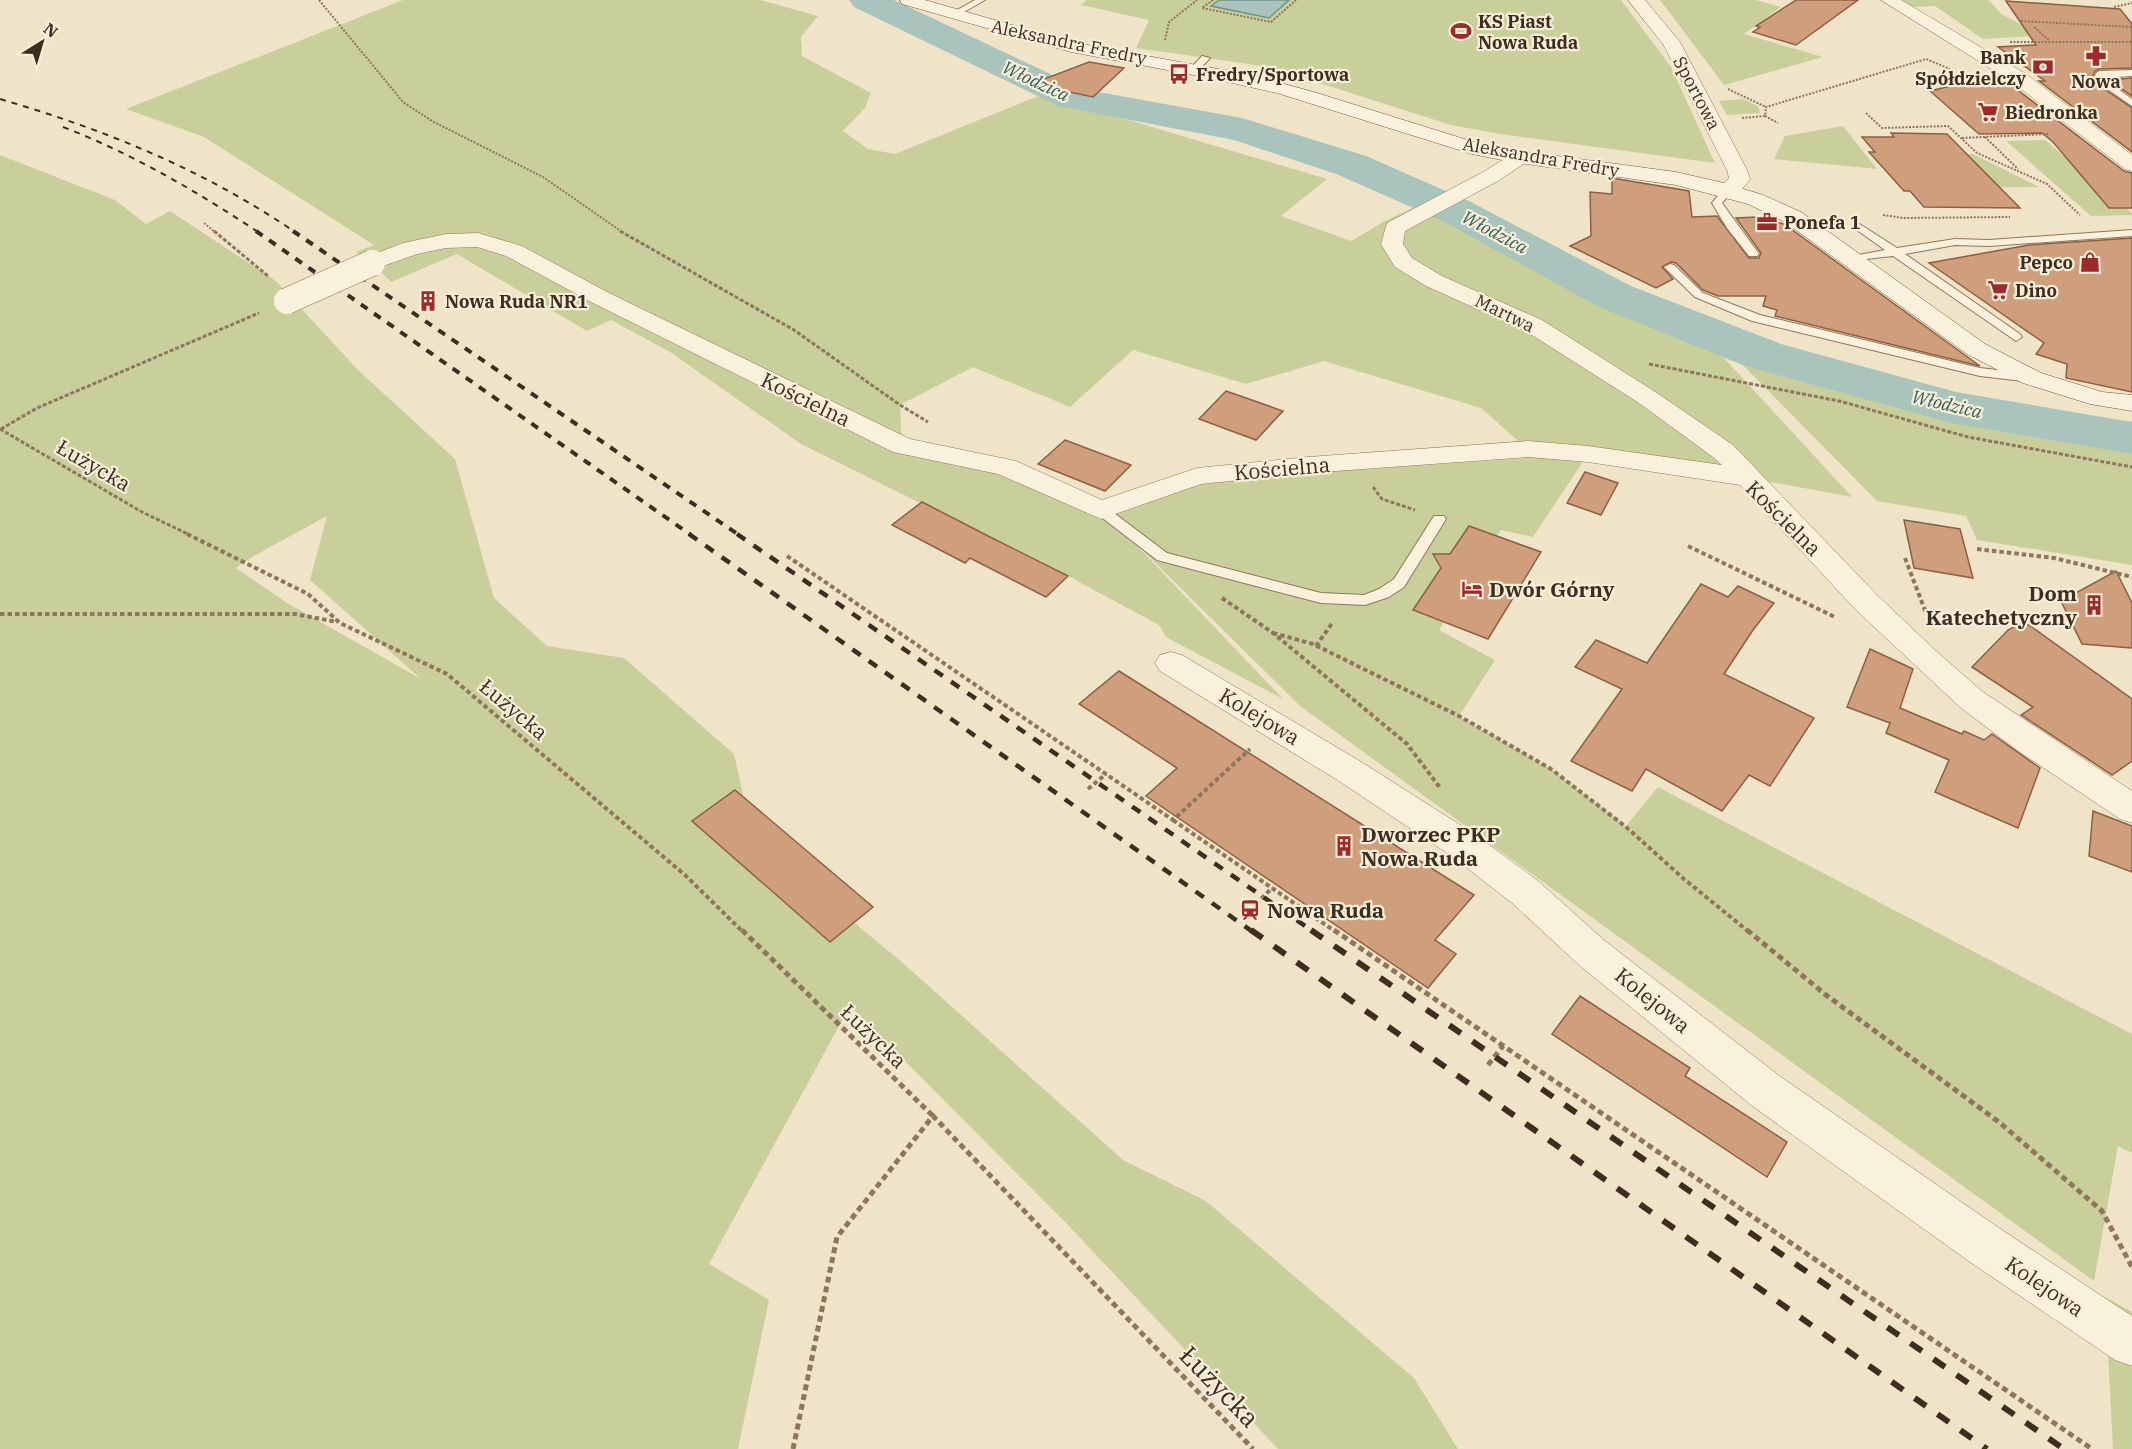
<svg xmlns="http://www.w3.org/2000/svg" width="2132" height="1449" viewBox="0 0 2132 1449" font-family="'IBM Plex Serif',serif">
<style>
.green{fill:#c9cf9b;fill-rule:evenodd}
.water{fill:#a9c4bc;stroke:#6f938a;stroke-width:1.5}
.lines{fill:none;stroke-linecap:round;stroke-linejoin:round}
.river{fill:#a9c4bc;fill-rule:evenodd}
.building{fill:#cf9f7d;stroke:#8d5f41;stroke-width:1.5}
.lane-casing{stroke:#8d765c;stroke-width:2}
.street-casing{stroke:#8d765c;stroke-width:1}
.secondary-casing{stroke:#6f573f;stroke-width:1}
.path-far3{stroke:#8d765c;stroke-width:2;stroke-dasharray:2 1.5;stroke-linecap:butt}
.path-far2{stroke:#8d765c;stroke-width:3;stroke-dasharray:4 2;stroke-linecap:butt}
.path-far1{stroke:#8d765c;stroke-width:4;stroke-dasharray:4.5 3;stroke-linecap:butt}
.path{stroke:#8d765c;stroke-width:5;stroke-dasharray:6 4;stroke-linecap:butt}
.lane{fill:#faf1dc;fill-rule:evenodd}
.street{fill:#faf1dc;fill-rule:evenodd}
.secondary{fill:#faf1dc;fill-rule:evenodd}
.rail-far3{stroke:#3d2e20;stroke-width:2;stroke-dasharray:6 6;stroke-linecap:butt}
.rail-far2{stroke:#3d2e20;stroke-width:4;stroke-dasharray:8 8;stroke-linecap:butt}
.rail-far1{stroke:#3d2e20;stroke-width:4.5;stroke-dasharray:10 10;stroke-linecap:butt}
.rail{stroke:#3d2e20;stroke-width:6;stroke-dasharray:14 14;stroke-linecap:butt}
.street-bridge-casing{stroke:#8d765c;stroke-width:27;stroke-linecap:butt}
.street-bridge{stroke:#faf1dc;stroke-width:26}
.labels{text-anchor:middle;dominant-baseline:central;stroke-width:4.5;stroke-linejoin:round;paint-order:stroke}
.far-poi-label{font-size:18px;font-weight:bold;fill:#3d2e20;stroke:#f7eed8;text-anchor:start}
.far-street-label{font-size:18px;fill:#3d2e20;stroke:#f7eed8}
.far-water-label{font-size:18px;font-style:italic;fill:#2f5d5a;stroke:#f7eed8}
.street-label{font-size:21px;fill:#3d2e20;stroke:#f7eed8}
.poi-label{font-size:21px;font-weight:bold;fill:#3d2e20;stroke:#f7eed8;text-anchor:start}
.near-street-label{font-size:26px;fill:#3d2e20;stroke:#f7eed8}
</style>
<rect width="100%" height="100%" fill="#f0e4c8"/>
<!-- green -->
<g class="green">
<path d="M 403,0 L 760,0 L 818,16 L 801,37 L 802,56 L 871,93 L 865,108 L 843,131 L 868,149 L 895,154 L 1036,97 L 1048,96 L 1327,179 L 1281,216 L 1351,241 L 1385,221 L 1427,201 L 1456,211 L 1614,296 L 1763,355 L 1952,407 L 2132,438 L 2132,565 L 1977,540 L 1966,516 L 1877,501 L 1729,351 L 1713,346 L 1852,497 L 1749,478 L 1588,454 L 1533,537 L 1501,530 L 1439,630 L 1495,660 L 1459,716 L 1551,769 L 1626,826 L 1658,787 L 2132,1034 L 2132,1153 L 2118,1146 L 2094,1281 L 1300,706 L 1125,533 L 1283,699 L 1166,637 L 1159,625 L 1068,576 L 801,444 L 670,352 L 611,320 L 587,331 L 457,254 L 391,282 L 372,263 L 356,252 L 374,245 L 204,137 L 126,109 ZM 1133,350 L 1246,384 L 1324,361 L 1481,408 L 1527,449 L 1197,476 L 1101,510 L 1006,467 L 902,446 L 900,405 L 973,367 L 1070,407 Z"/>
<path d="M 1087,0 L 1621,0 L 1671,67 L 1715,163 L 1500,134 L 1451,125 L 1269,67 L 1136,48 L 1149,20 L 1081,5 Z"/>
<path d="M 1660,0 L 1756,0 L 1781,7 L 1744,34 L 1823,57 L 1724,85 Z"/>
<path d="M 1896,0 L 1989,0 L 2001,14 L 2030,29 L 2035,36 L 1983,39 L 1935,6 L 1908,7 Z"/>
<path d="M 1743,99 L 1758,106 L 1760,113 L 1727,115 L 1719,101 Z"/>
<path d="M 1843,126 L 1877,169 L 1774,159 L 1785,136 Z"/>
<path d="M 2045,140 L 2132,213 L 2132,215 L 2091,216 L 2006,141 Z"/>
<path d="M 1924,154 L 1973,154 L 2039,187 L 1956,188 Z"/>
<path d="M 0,155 L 115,200 L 146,224 L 170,211 L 276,281 L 357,369 L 455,459 L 494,598 L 547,646 L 624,658 L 734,754 L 753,839 L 903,963 L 1123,1160 L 1206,1201 L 1414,1378 L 1458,1449 L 1278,1449 L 1069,1226 L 850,1006 L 709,1264 L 769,1300 L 738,1449 L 0,1449 ZM 327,516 L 310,580 L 421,679 L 287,603 L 236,568 L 252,557 Z"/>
<path d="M 2105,1297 L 2132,1312 L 2132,1449 L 2113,1449 Z"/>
</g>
<!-- water -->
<path class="water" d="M 1219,0 L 1289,0 L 1269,18 L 1211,6 Z"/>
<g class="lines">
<!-- river -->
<path class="river" d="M 849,0 L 894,0 L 1082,89 L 1242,118 L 1366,156 L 1471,202 L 1631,286 L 1781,344 L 1956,392 L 2132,422 L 2132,454 L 1952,423 L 1745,366 L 1597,306 L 1441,220 L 1336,174 L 1234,140 L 1058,106 L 854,7 Z"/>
</g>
<!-- building -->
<g class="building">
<path d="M 1796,0 L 1858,0 L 1796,45 L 1753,32 L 1760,27 L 1756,26 Z"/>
<path d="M 2006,1 L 2120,9 L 2132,24 L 2132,68 L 2099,69 L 2095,71 L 2091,80 L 2132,108 L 2132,152 L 2039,81 L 2045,81 L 1998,47 L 2036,45 Z"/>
<path d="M 1089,62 L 1124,68 L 1093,97 L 1031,84 Z"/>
<path d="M 2132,78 L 2132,96 L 2109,80 Z"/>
<path d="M 2007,82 L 2124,171 L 2132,173 L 2132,208 L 2109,208 L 2053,142 L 2042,133 L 1979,134 L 1930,91 L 1963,83 Z"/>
<path d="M 1891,133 L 1947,134 L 2020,208 L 1924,207 L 1910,191 L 1904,191 L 1869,152 L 1875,152 L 1862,137 L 1894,137 Z"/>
<path d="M 1612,178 L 1689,191 L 1692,217 L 1717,216 L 1749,258 L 1759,258 L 1761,253 L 1736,218 L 1757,217 L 1784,224 L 1980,366 L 1775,316 L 1777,310 L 1763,306 L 1766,296 L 1718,296 L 1703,290 L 1676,263 L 1671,262 L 1662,267 L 1673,279 L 1656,288 L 1570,246 L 1591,236 L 1590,192 L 1612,194 Z"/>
<path d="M 2132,238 L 2132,392 L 2066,378 L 2067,364 L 2036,354 L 2044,343 L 1929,263 L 2029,245 Z"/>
<path d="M 1226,391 L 1283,411 L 1256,440 L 1199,419 Z"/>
<path d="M 1065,440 L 1131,465 L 1105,491 L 1038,464 Z"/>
<path d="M 1585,472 L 1618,483 L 1601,515 L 1567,503 Z"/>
<path d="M 922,502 L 994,539 L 1068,576 L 1046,597 L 970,558 L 965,563 L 892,525 Z"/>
<path d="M 1904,520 L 1960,529 L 1973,578 L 1914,568 Z"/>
<path d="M 1469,526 L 1541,552 L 1488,639 L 1413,610 L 1441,568 L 1433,554 L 1450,554 Z"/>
<path d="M 2116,571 L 2132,603 L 2132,648 L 2082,644 L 2061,601 Z"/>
<path d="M 1701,584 L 1728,597 L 1738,586 L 1774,603 L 1753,630 L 1724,674 L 1814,718 L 1770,786 L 1749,775 L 1722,811 L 1646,769 L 1632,791 L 1571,761 L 1622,689 L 1575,667 L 1596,640 L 1647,663 Z"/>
<path d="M 2019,624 L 2029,625 L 2132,699 L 2132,761 L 2112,775 L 2021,715 L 2033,707 L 1972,667 L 2008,630 Z"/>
<path d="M 1870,649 L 1913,669 L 1900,708 L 1962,734 L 1964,731 L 1984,740 L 1992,734 L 2040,768 L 2018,828 L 1935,792 L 1949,760 L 1886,733 L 1890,723 L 1847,707 Z"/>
<path d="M 1119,671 L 1474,895 L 1435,940 L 1456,954 L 1428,988 L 1146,796 L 1177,768 L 1079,704 Z"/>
<path d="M 735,790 L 873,907 L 830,942 L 692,821 Z"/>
<path d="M 2093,811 L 2132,826 L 2132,872 L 2089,856 Z"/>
<path d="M 1580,996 L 1690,1068 L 1685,1076 L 1787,1142 L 1767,1177 L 1552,1034 Z"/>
</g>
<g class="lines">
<!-- lane casing -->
<g class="lane-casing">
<g id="lane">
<path d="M 975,0 L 985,0 L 957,16 L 950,14 Z"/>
<path d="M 1202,56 L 1210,58 L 1198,71 L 1192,71 L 1190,69 Z"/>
<path d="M 2132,70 L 2132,76 L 2103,78 L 2132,99 L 2132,106 L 2093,79 L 2097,72 L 2100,71 Z"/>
<path d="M 1729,186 L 1734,189 L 1722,203 L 1759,254 L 1757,256 L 1749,256 L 1727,228 L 1712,203 L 1725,187 Z"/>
<path d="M 1858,223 L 1897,248 L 1955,239 L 1989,240 L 2132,230 L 2132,236 L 1989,246 L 1955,245 L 1905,254 L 2020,334 L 2022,337 L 2016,341 L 1893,256 L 1848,261 L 1848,257 L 1885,250 L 1854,228 L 1854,224 Z"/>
<path d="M 1670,264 L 1674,265 L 1703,293 L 1760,315 L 1980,368 L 2031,374 L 2037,378 L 2031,382 L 1980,376 L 1752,321 L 1695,297 L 1666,269 L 1664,267 Z"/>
<path d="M 1101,506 L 1106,507 L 1167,553 L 1321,593 L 1364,595 L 1379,589 L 1394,579 L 1434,516 L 1444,516 L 1446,519 L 1404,587 L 1389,597 L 1365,605 L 1321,603 L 1157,560 L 1096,513 L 1094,510 Z"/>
</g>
</g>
<!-- street casing -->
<g class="street-casing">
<g id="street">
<path d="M 1628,0 L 1645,0 L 1680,42 L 1747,170 L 1750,179 C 1743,190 1735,197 1722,193 L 1718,189 L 1729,178 L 1727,170 L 1663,44 Z"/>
<path d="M 1881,0 L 1901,0 L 2026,74 L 2132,155 L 2132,171 L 2125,169 L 2012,82 Z"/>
<path d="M 1521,151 L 1528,153 L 1531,157 L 1528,161 L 1498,181 L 1405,231 L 1403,244 L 1412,258 L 1442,276 L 1542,320 L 1657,393 L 1733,445 L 1878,596 L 1936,651 L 1983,692 L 2132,791 L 2132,823 L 2120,819 L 2017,750 L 1961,708 L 1856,610 L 1740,485 L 1588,462 L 1528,457 L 1308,473 L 1201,484 L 1101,519 L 998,474 L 893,452 L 593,303 L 506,256 L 477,247 L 446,248 L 417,254 L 372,270 L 364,268 L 361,263 L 364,258 L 403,243 L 446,234 L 478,233 L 522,246 L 609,293 L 910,439 L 1016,461 L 1102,500 L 1197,468 L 1308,457 L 1528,441 L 1588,446 L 1722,465 L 1713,457 L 1639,403 L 1524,330 L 1426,286 L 1395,267 L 1381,244 L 1387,223 L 1483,172 L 1514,153 Z"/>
<path d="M 1171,652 L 1182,655 L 1363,763 L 1476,835 L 1538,881 L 1605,941 L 1781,1077 L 1999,1228 L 2132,1316 L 2132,1366 L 2115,1360 L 1967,1260 L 1751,1105 L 1579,965 L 1512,903 L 1450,855 L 1339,781 L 1160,671 L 1155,663 L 1160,655 Z"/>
</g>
</g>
<!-- secondary casing -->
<g class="secondary-casing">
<path id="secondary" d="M 900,0 L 925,0 L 1071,42 L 1256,76 L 1317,93 L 1474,142 L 1512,150 L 1676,172 L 1724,183 L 1763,195 L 1801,212 L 1985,344 L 2041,373 L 2102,392 L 2132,395 L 2132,411 L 2090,404 L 2023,383 L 1967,354 L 1785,222 L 1748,204 L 1676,185 L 1512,162 L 1472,154 L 1277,93 L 1210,78 L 1071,52 L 902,4 Z"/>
</g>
<!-- path-far3 -->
<g class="path-far3">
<path d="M 319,0 L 403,102 L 432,121 L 543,177 L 622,232"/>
<path d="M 1213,0 L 1202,8 L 1271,22 L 1296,0"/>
<path d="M 2114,7 L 2132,3"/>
<path d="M 2021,21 L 2132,27"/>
<path d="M 2034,27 L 2049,40"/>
<path d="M 1165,40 L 1169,22 L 1197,0"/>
<path d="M 2010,42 L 2132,42"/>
<path d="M 1728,89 L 1766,107"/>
<path d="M 1866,113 L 1882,128 L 1948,126 L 1977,153 L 2047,184 L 2080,215"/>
<path d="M 1765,116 L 1778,123"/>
<path d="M 1742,118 L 1765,116 L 1766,107 L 1926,59 L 1950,69"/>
<path d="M 1985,137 L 2018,169"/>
<path d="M 1962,138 L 2048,134"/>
<path d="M 1883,215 L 1903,218 L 2010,217"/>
<path d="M 204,223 L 215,232"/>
</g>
<!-- path-far2 -->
<g class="path-far2">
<path d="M 214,231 L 268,276"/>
<path d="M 620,231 L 794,330 L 900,405 L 928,422"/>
<path d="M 1649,364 L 1839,401 L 1968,437 L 2132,467"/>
<path d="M 0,429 L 142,512 L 190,535"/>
<path d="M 1,429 L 37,408 L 259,313"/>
<path d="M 1373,487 L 1382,499 L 1415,510"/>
</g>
<!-- path-far1 -->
<g class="path-far1">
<path d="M 187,534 L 308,594 L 340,623 L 447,674 L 685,875 L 743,932"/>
<path d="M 1688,546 L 1835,617"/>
<path d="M 1977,549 L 2054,558 L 2132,577"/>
<path d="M 787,556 L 1173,820 L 1250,749"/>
<path d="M 1905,558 L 1926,613"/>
<path d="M 1222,598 L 1273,633 L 1407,744 L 1441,789"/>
<path d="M 0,614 L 295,614 L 337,622"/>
<path d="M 1273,633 L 1313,644 L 1459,716 L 1551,769 L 1626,827 L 1684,879 L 1749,932"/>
<path d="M 1316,646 L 1333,622"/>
<path d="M 1088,789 L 1106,774"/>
<path d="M 1173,820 L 1336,932"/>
<path d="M 1256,904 L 1272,888"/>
</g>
<!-- path -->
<g class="path">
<path d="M 742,930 L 933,1116"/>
<path d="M 1334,930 L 2092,1449"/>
<path d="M 1747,930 L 1826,995 L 1999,1122 L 2102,1211 L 2132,1267"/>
<path d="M 1488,1065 L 1503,1046"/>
<path d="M 793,1449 L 837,1237 L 933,1116 L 1253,1449"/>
</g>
<!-- lane -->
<use href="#lane" class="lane"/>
<!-- street -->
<use href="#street" class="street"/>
<!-- secondary -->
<use href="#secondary" class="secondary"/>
<!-- rail-far3 -->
<g class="rail-far3">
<path d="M 0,99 C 106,130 204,170 295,232"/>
<path d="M 63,127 C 133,154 196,191 258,232"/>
</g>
<!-- rail-far2 -->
<g class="rail-far2">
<path d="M 256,231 L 691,535"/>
<path d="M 293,231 L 739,535"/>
</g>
<!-- rail-far1 -->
<g class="rail-far1">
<path d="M 689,534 L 1253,932"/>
<path d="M 737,534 L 1314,932"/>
</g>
<!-- rail -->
<g class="rail">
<path d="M 1251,930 L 1987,1449"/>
<path d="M 1311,930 L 2064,1449"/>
</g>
<!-- street-bridge casing -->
<g class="street-bridge-casing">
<path id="street-bridge" d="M 287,301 L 372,263"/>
</g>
<!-- street-bridge -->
<use href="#street-bridge" class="street-bridge"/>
</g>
<!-- icons -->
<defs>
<g id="stadium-bare" transform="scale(1.62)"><path d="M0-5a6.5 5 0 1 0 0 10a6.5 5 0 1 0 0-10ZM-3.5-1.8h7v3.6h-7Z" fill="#9e2a2b" stroke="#f7eed8" stroke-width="2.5" paint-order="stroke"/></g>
<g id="pharmacy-bare" transform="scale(1.62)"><path d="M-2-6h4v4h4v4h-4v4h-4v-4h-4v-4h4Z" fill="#9e2a2b" stroke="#f7eed8" stroke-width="2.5" paint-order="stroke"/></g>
<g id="bank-bare" transform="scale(1.62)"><path d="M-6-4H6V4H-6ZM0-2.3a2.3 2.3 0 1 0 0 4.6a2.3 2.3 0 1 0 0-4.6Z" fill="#9e2a2b" stroke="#f7eed8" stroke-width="2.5" paint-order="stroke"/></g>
<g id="bus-bare" transform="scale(1.62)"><path d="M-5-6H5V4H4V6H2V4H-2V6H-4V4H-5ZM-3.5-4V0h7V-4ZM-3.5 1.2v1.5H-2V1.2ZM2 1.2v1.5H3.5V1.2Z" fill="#9e2a2b" stroke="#f7eed8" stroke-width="2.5" paint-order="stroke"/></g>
<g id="supermarket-bare" transform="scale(1.62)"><path d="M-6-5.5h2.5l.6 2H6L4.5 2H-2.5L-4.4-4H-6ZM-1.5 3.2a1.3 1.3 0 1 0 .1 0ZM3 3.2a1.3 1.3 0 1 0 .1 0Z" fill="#9e2a2b" stroke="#f7eed8" stroke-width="2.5" paint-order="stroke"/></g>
<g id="office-bare" transform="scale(1.62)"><path d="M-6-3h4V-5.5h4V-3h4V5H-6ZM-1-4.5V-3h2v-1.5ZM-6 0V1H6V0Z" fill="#9e2a2b" stroke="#f7eed8" stroke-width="2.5" paint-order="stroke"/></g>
<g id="shop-bare" transform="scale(1.62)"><path d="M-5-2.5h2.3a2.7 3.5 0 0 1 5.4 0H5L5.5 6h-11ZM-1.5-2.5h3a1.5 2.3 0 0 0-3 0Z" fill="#9e2a2b" stroke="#f7eed8" stroke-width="2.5" paint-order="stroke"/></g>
<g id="building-bare" transform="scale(1.62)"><path d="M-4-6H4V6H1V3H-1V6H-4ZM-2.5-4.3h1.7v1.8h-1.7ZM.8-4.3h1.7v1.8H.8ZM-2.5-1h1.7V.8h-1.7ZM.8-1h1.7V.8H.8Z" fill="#9e2a2b" stroke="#f7eed8" stroke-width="2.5" paint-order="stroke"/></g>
<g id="hotel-bare" transform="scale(1.62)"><path d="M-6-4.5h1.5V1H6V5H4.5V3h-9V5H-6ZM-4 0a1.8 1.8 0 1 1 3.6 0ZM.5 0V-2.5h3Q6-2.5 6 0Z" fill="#9e2a2b" stroke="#f7eed8" stroke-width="2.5" paint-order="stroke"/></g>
<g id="station-bare" transform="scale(1.62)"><path d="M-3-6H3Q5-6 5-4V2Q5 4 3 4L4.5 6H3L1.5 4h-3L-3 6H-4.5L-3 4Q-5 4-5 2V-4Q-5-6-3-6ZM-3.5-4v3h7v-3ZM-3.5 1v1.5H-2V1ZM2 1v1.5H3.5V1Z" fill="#9e2a2b" stroke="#f7eed8" stroke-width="2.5" paint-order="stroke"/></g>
</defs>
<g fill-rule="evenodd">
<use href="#stadium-bare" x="1461" y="31"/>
<use href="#pharmacy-bare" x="2096" y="56"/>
<use href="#bank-bare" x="2043" y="67"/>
<use href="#bus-bare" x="1179" y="74"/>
<use href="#supermarket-bare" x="1988" y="112"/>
<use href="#office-bare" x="1767" y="222"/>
<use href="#shop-bare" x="2090" y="262"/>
<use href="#supermarket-bare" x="1998" y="290"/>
<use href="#building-bare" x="428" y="301"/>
<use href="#hotel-bare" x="1472" y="589"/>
<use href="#building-bare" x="2094" y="605"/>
<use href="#building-bare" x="1344" y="846"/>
<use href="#station-bare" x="1250" y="910"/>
</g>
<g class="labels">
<!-- far-poi labels -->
<g class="far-poi-label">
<text x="1478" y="21">KS Piast<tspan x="1478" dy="21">Nowa Ruda</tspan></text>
<text x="2026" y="57" text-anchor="end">Bank<tspan x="2026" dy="21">Spółdzielczy</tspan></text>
<text x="1196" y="74">Fredry/Sportowa</text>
<text x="2096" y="81" text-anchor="middle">Nowa</text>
<text x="2005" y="112">Biedronka</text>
<text x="1784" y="222">Ponefa 1</text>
<text x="2073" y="262" text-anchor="end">Pepco</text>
<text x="2015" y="290">Dino</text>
<text x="445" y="301">Nowa Ruda NR1</text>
</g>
<!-- far-street labels -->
<g class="far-street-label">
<text transform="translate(1069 42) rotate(12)">Aleksandra Fredry</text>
<text transform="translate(1697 93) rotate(62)">Sportowa</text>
<text transform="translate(1541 157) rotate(10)">Aleksandra Fredry</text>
<text transform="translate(1505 313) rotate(26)">Martwa</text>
</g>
<!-- far-water labels -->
<g class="far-water-label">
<text transform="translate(1036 81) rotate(25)">Włodzica</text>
<text transform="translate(1495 232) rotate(28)">Włodzica</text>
<text transform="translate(1947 404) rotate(13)">Włodzica</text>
</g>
<!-- street labels -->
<g class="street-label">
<text transform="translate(806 399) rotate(26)">Kościelna</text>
<text transform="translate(94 465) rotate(30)">Łużycka</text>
<text transform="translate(1282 468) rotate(-5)">Kościelna</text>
<text transform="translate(1784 518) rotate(45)">Kościelna</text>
<text transform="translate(514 709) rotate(40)">Łużycka</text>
<text transform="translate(1260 716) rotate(31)">Kolejowa</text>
<text transform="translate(1653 1000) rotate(39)">Kolejowa</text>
<text transform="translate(874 1036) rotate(44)">Łużycka</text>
<text transform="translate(2045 1286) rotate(34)">Kolejowa</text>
</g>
<!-- poi labels -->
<g class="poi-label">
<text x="1489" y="589">Dwór Górny</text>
<text x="2077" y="593" text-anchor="end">Dom<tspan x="2077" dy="24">Katechetyczny</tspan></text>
<text x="1361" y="834">Dworzec PKP<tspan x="1361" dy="24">Nowa Ruda</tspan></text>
<text x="1267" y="910">Nowa Ruda</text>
</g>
<!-- near-street labels -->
<g class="near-street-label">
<text transform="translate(1220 1386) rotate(46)">Łużycka</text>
</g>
</g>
<!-- north arrow -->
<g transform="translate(42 42) rotate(37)" stroke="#f7eed8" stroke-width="4.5" paint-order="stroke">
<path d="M0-4.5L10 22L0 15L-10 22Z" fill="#3d2e20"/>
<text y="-9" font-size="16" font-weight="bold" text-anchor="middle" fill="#3d2e20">N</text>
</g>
</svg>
